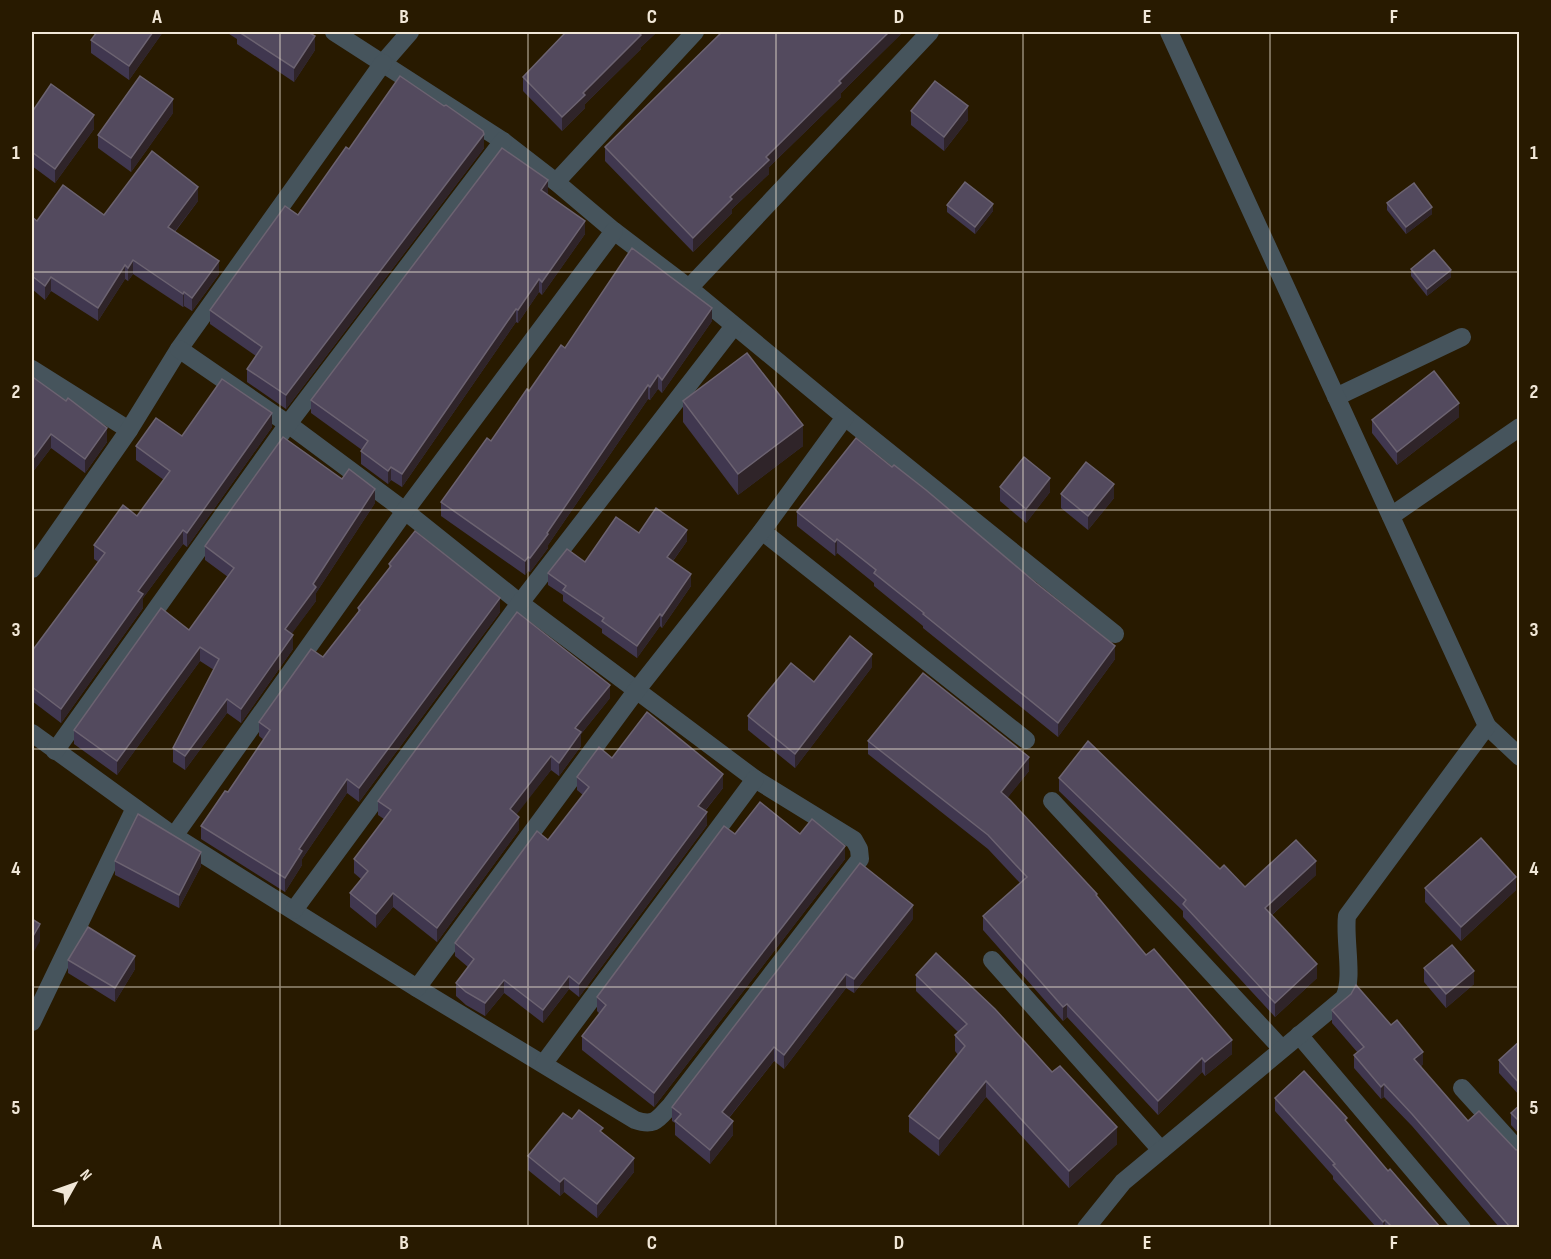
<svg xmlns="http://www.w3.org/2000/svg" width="1551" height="1259" viewBox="0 0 1551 1259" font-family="'Sofia Sans Condensed',sans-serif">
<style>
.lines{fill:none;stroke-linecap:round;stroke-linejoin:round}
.service{stroke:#46545c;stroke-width:18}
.minor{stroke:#46545c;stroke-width:18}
.wall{fill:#40374f}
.shaded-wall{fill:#2f2429}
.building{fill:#534a5e;stroke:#6c6371;stroke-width:1.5}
.grid{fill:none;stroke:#f1e7d7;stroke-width:1.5;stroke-opacity:0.55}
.neatline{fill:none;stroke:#f1e7d7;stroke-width:2}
.grid-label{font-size:20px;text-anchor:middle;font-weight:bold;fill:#f1e7d7}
</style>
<rect width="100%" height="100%" fill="#281a00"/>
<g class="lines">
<!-- service -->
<g class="service">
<path d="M 383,63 L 410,32"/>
<path d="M 32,369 L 129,430"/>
<path d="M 1336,397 L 1462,337"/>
<path d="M 1391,516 L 1520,427"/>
<path d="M 1487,726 L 1520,757"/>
<path d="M 32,1022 L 135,808"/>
</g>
<!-- minor -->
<g class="minor">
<path d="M 334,32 L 503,141 L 556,182 L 614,231 L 689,288 L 845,417 L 1115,634"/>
<path d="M 556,182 L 695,32"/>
<path d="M 689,288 L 930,32"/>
<path d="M 762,531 L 1026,740"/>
<path d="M 32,569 L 129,430 L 179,349 L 383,63"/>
<path d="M 32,733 L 174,836 L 417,988 L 635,1120 C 655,1127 658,1119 671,1105 L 860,859 L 859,849 L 854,840 L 755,779 L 520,603 L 405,511 L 288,424 L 179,349"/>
<path d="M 55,751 L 288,424 L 503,141"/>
<path d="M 1052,801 L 1282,1049"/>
<path d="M 174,836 L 405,511 L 614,231"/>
<path d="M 294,910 L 520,603 L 734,326"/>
<path d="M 992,960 L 1161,1150"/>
<path d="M 417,988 L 636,691 L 762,531 L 845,417"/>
<path d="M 1299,1035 L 1462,1228"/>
<path d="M 544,1063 L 755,779"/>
<path d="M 1462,1088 L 1520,1152"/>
<path d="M 1086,1228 L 1123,1182 L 1344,998 C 1354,979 1344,939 1347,916 L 1487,726 L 1169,32"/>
</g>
</g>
<!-- wall -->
<g class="wall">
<path d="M 163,32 L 129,80 L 91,53 L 91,40 Z"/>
<path d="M 226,32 L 308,32 L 315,50 L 294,82 L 237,44 L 237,39 Z"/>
<path d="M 566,32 L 657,32 L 641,47 L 641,49 L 585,104 L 585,108 L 562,131 L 523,91 L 523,77 Z"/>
<path d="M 722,32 L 903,32 L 841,93 L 841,97 L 769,167 L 769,174 L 732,209 L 732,213 L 693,252 L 605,161 L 605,147 Z"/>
<path d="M 911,111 L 968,120 L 944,151 L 911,125 Z"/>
<path d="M 32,112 L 94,129 L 55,183 L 32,166 Z"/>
<path d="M 173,113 L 131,172 L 98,148 L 98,135 Z"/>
<path d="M 484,148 L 286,409 L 247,382 L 247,369 L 256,356 L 210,324 L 210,310 L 298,215 L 349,149 Z"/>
<path d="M 548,193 L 547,195 L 585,234 L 542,295 L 539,292 L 518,323 L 516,322 L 402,487 L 391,480 L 388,484 L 361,464 L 361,451 L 362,450 L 311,413 L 311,400 Z"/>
<path d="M 198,201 L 175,232 L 219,274 L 192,311 L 184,306 L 183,307 L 133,274 L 128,281 L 125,279 L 98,321 L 51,291 L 45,300 L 32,289 L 32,217 L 37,221 L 104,215 Z"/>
<path d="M 1387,203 L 1432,214 L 1406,234 L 1387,210 Z"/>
<path d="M 947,205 L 993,211 L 975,234 L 947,212 Z"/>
<path d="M 1411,269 L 1451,277 L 1427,296 L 1411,276 Z"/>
<path d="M 712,321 L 662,393 L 658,389 L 650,400 L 648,399 L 548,545 L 548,548 L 530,572 L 528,571 L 525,575 L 441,516 L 441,502 L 491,441 L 529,391 L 565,348 Z"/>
<path d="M 32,382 L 107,442 L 85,473 L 51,448 L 32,473 Z"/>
<path d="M 683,401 L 803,446 L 738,495 L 683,422 Z"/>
<path d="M 1459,417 L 1397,465 L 1372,433 L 1372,420 Z"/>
<path d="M 272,427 L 187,547 L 183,544 L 143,598 L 143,608 L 61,723 L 32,701 L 32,651 L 98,562 L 94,559 L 94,545 L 137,516 L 164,480 L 136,460 L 136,446 L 182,436 Z"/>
<path d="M 1000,487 L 1050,492 L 1026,523 L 1000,501 Z"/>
<path d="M 1061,494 L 1114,498 L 1088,530 L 1061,508 Z"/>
<path d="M 375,503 L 316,593 L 316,601 L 291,634 L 293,649 L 241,723 L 227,713 L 185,770 L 173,762 L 173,748 L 214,670 L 200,661 L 117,775 L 74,744 L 74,730 L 189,630 L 228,577 L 205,560 L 205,546 Z"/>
<path d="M 797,512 L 1115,659 L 1058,737 L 923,628 L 923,626 L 874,586 L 874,583 L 837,553 L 835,556 L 797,526 Z"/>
<path d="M 639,533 L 687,541 L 673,561 L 691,586 L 662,628 L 660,626 L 637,658 L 602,633 L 602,629 L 563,601 L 563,595 L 548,585 L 548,573 L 585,562 Z"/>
<path d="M 389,564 L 500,612 L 359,802 L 347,793 L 302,859 L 302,865 L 285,892 L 201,839 L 201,826 L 228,792 L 264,740 L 259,736 L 259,722 L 323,657 L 358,613 L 358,608 L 389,568 Z"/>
<path d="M 872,667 L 795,768 L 748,730 L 748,716 Z"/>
<path d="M 610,698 L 581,734 L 581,746 L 559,776 L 551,770 L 516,814 L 519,830 L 437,942 L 393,907 L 376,928 L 350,907 L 350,893 L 361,879 L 354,873 L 354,859 L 384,819 L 378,815 L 378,801 Z"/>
<path d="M 868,741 L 1029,771 L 1007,798 L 1097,896 L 1146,955 L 1232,1054 L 1205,1076 L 1202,1072 L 1158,1115 L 1067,1017 L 1063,1021 L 983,930 L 983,916 L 1020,883 L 988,849 L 868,754 Z"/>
<path d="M 612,758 L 723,788 L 705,811 L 707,825 L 579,997 L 569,989 L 543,1023 L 504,993 L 485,1016 L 466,1005 L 456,996 L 456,983 L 468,967 L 455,956 L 455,943 L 548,840 L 583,795 L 577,790 L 577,777 Z"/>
<path d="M 1059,778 L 1220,869 L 1245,887 L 1316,875 L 1272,915 L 1317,978 L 1275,1017 L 1183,917 L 1183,911 L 1059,791 Z"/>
<path d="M 735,834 L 800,834 L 845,859 L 654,1107 L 582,1050 L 582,1036 L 600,1014 L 597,1011 L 597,997 Z"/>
<path d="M 115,861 L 201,866 L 179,908 L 115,875 Z"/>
<path d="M 1425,888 L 1516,890 L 1461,941 L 1425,902 Z"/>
<path d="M 913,919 L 854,993 L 846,988 L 784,1069 L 774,1061 L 729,1118 L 733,1135 L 710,1164 L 675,1135 L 675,1123 L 672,1121 L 672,1107 Z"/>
<path d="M 68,960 L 135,969 L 115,1002 L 68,973 Z"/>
<path d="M 1424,968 L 1474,984 L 1446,1008 L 1424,982 Z"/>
<path d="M 916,975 L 1117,1144 L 1069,1188 L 986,1097 L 939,1156 L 909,1132 L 909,1116 L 958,1055 L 955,1051 L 955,1035 L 958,1032 L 916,991 Z"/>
<path d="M 1332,1010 L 1423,1064 L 1421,1066 L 1520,1227 L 1499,1227 L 1412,1126 L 1384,1097 L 1381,1099 L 1354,1068 L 1354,1055 L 1358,1053 L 1332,1023 Z"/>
<path d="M 1520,1041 L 1520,1096 L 1499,1073 L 1499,1060 Z"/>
<path d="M 1275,1098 L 1347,1123 L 1388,1171 L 1440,1227 L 1376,1227 L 1333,1179 L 1333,1176 L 1275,1111 Z"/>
<path d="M 1520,1105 L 1520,1135 L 1511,1125 L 1511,1113 Z"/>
<path d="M 572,1119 L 603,1133 L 634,1172 L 597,1218 L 564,1192 L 560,1196 L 528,1170 L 528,1156 Z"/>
</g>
<!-- shaded-wall -->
<g class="shaded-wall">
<path d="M 153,32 L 163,32 L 129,80 L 129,66 Z"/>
<path d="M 643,32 L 657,32 L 641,47 L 641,49 L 585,104 L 585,108 L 562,131 L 562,117 L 583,93 Z"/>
<path d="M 889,32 L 903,32 L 841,93 L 841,97 L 769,167 L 769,174 L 732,209 L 732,213 L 693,252 L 693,238 L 766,157 Z"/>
<path d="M 315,36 L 315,50 L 294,82 L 294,68 Z"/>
<path d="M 173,99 L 173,113 L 131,172 L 131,158 Z"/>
<path d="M 968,106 L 968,120 L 944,151 L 944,137 Z"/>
<path d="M 94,115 L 94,129 L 55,183 L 55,169 Z"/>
<path d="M 484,134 L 484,148 L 286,409 L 286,395 Z"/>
<path d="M 548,180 L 548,193 L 541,204 L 541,190 Z"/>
<path d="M 198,187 L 198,201 L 168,240 L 168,227 Z"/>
<path d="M 993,204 L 993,211 L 975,234 L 975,227 Z"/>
<path d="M 1432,207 L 1432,214 L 1406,234 L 1406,227 Z"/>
<path d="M 585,221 L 585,234 L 542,295 L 542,282 Z"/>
<path d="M 133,260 L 133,274 L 128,281 L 128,268 Z"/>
<path d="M 219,261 L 219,274 L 192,311 L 192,298 Z"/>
<path d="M 125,265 L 125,279 L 98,321 L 98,308 Z"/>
<path d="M 1451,270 L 1451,277 L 1427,296 L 1427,289 Z"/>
<path d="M 51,277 L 51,291 L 45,300 L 45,286 Z"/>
<path d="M 539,279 L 539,292 L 518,323 L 518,310 Z"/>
<path d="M 184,292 L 184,306 L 183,307 L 183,294 Z"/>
<path d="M 712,308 L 712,321 L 662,393 L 662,380 Z"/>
<path d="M 516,309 L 516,322 L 402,487 L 402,474 Z"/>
<path d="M 658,375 L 658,389 L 650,400 L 650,387 Z"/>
<path d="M 648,385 L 648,399 L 548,545 L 548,548 L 530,572 L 530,558 Z"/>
<path d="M 1459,403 L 1459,417 L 1397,465 L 1397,452 Z"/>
<path d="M 272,413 L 272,427 L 187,547 L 187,533 Z"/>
<path d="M 803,425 L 803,446 L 738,495 L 738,474 Z"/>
<path d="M 107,428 L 107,442 L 85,473 L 85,459 Z"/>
<path d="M 51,434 L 51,448 L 32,473 L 32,460 Z"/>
<path d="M 391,467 L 391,480 L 388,484 L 388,471 Z"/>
<path d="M 1050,478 L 1050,492 L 1026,523 L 1026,509 Z"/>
<path d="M 1114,484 L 1114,498 L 1088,530 L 1088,516 Z"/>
<path d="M 375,489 L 375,503 L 316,593 L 316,601 L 285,643 L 285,629 L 313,584 Z"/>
<path d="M 183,530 L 183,544 L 143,598 L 143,608 L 61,723 L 61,709 L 138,591 Z"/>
<path d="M 687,530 L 687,541 L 667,569 L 667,557 Z"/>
<path d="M 837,539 L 837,553 L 835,556 L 835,542 Z"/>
<path d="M 528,557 L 528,571 L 525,575 L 525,561 Z"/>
<path d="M 691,574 L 691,586 L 662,628 L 662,616 Z"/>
<path d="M 500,598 L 500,612 L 359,802 L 359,788 Z"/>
<path d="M 660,614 L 660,626 L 637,658 L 637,646 Z"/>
<path d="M 293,635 L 293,649 L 241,723 L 241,709 Z"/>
<path d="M 1115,646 L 1115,659 L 1058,737 L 1058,723 Z"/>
<path d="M 200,647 L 200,661 L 117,775 L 117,761 Z"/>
<path d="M 872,654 L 872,667 L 795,768 L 795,754 Z"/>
<path d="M 610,685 L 610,698 L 581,734 L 581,746 L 559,776 L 559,763 L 575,728 Z"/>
<path d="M 227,699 L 227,713 L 185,770 L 185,756 Z"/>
<path d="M 551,756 L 551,770 L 510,823 L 510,809 Z"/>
<path d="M 1029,757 L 1029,771 L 1001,806 L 1001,792 Z"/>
<path d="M 723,774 L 723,788 L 698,819 L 698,806 Z"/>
<path d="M 347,779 L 347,793 L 302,859 L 302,865 L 285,892 L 285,878 L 299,849 Z"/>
<path d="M 707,812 L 707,825 L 579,997 L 579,984 Z"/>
<path d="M 519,817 L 519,830 L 437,942 L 437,928 Z"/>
<path d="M 845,846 L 845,859 L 654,1107 L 654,1093 Z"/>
<path d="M 201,852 L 201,866 L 179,908 L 179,895 Z"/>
<path d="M 1316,861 L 1316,875 L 1265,921 L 1265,908 Z"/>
<path d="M 1516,877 L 1516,890 L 1461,941 L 1461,927 Z"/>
<path d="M 393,893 L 393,907 L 376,928 L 376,914 Z"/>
<path d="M 913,905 L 913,919 L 854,993 L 854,979 Z"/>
<path d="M 40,924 L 40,941 L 32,955 L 32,938 Z"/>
<path d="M 135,956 L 135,969 L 115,1002 L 115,988 Z"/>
<path d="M 1317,964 L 1317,978 L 1275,1017 L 1275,1003 Z"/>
<path d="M 1474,971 L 1474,984 L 1446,1008 L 1446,994 Z"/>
<path d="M 846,974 L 846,988 L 784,1069 L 784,1055 Z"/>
<path d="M 569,976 L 569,989 L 543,1023 L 543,1010 Z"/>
<path d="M 504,980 L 504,993 L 485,1016 L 485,1003 Z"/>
<path d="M 1067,1004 L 1067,1017 L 1063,1021 L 1063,1007 Z"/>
<path d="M 1232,1040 L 1232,1054 L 1205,1076 L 1205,1062 Z"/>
<path d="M 774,1047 L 774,1061 L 722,1126 L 722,1112 Z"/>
<path d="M 1423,1052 L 1423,1064 L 1414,1072 L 1414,1059 Z"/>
<path d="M 1202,1058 L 1202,1072 L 1158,1115 L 1158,1101 Z"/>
<path d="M 986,1081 L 986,1097 L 939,1156 L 939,1139 Z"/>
<path d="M 1384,1084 L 1384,1097 L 1381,1099 L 1381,1087 Z"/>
<path d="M 733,1121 L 733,1135 L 710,1164 L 710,1150 Z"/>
<path d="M 1117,1127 L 1117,1144 L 1069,1188 L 1069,1171 Z"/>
<path d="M 634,1158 L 634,1172 L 597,1218 L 597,1204 Z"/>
<path d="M 564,1178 L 564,1192 L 560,1196 L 560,1182 Z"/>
<path d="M 1385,1220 L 1385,1227 L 1383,1227 L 1383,1222 Z"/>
</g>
<!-- building -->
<g class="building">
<path d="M 97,32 L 153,32 L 129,66 L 91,40 Z"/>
<path d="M 239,32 L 308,32 L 315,36 L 294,68 Z"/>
<path d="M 566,32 L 643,32 L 640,34 L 641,35 L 583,93 L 585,95 L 562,117 L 523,77 Z"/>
<path d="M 722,32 L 889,32 L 839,81 L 841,83 L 766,157 L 769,160 L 730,197 L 732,199 L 693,238 L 605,147 Z"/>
<path d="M 140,76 L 173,99 L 131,158 L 98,135 Z"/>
<path d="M 400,76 L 444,106 L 446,105 L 483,131 L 484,134 L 286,395 L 247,369 L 262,347 L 210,310 L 285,206 L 298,215 L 346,147 L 349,149 Z"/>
<path d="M 935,81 L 968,106 L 944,137 L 911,111 Z"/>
<path d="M 51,84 L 94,115 L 55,169 L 32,152 L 32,112 Z"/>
<path d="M 502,148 L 548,180 L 541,190 L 585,221 L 542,282 L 539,279 L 518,310 L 516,309 L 402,474 L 391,467 L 388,471 L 361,451 L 368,441 L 311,400 Z"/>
<path d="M 152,151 L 198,187 L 168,227 L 219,261 L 192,298 L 184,292 L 183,294 L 133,260 L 128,268 L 125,265 L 98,308 L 51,277 L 45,286 L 32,276 L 32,217 L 37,221 L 63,185 L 104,215 Z"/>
<path d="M 965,182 L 993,204 L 975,227 L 947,205 Z"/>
<path d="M 1414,183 L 1432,207 L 1406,227 L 1387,203 Z"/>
<path d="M 632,248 L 712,308 L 662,380 L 658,375 L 650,387 L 648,385 L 547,533 L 548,534 L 530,558 L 528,557 L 525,561 L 441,502 L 487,438 L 491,441 L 527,389 L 529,391 L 561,345 L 565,348 Z"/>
<path d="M 1434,250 L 1451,270 L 1427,289 L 1411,269 Z"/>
<path d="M 747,353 L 803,425 L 738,474 L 683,401 Z"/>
<path d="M 1434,371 L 1459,403 L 1397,452 L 1372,420 Z"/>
<path d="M 34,378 L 66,401 L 68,398 L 107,428 L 85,459 L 51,434 L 32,460 L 32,382 Z"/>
<path d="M 222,379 L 272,413 L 187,533 L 183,530 L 138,591 L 143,594 L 61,709 L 32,687 L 32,651 L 105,553 L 94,545 L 123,505 L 137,516 L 170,471 L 136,446 L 156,418 L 182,436 Z"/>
<path d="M 283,437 L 342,479 L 349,469 L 375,489 L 313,584 L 316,587 L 285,629 L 293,635 L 241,709 L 227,699 L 185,756 L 173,748 L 219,659 L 200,647 L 117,761 L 74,730 L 161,608 L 189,630 L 234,568 L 205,546 Z"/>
<path d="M 856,438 L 892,467 L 894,465 L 926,490 L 1036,583 L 1115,646 L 1058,723 L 923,614 L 924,613 L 874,573 L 876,570 L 837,539 L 835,542 L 797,512 Z"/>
<path d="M 1024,457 L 1050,478 L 1026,509 L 1000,487 Z"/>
<path d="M 1086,462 L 1114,484 L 1088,516 L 1061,494 Z"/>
<path d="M 656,508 L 687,530 L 667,557 L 691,574 L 662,616 L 660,614 L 637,646 L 602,621 L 604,618 L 563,590 L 566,586 L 548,573 L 567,549 L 585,562 L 616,517 L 639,533 Z"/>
<path d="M 415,531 L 500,598 L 359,788 L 347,779 L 299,849 L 302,851 L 285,878 L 201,826 L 225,791 L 228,792 L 270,730 L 259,722 L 311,649 L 323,657 L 360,610 L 358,608 L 391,566 L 389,564 Z"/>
<path d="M 517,612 L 610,685 L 575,728 L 581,732 L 559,763 L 551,756 L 510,809 L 519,817 L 437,928 L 393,893 L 376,914 L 350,893 L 368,871 L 354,859 L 391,810 L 378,801 Z"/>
<path d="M 850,636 L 872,654 L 795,754 L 748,716 L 791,663 L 814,682 Z"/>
<path d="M 923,673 L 1029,757 L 1001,792 L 1010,800 L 1097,894 L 1096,895 L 1146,955 L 1154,949 L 1232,1040 L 1205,1062 L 1202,1058 L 1158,1101 L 1067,1004 L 1063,1007 L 983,916 L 1027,877 L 988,835 L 868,741 Z"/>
<path d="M 647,712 L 723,774 L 698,806 L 707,812 L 579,984 L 569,976 L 543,1010 L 504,980 L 485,1003 L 466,992 L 456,983 L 474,959 L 455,943 L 537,831 L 548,840 L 589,787 L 577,777 L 599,747 L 612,758 Z"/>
<path d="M 1088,741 L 1220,869 L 1224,865 L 1245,887 L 1296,840 L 1316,861 L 1265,908 L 1317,964 L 1275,1003 L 1183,904 L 1186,900 L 1059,778 Z"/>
<path d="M 760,802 L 800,834 L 812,819 L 845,846 L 654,1093 L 582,1036 L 606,1005 L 597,997 L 724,826 L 735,834 Z"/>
<path d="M 138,814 L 201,852 L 179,895 L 115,861 Z"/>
<path d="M 1481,838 L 1516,877 L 1461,927 L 1425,888 Z"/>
<path d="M 860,863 L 913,905 L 854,979 L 846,974 L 784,1055 L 774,1047 L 722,1112 L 733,1121 L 710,1150 L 675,1121 L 681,1114 L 672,1107 Z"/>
<path d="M 32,919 L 40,924 L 32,938 Z"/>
<path d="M 88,927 L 135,956 L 115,988 L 68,960 Z"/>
<path d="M 1452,945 L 1474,971 L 1446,994 L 1424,968 Z"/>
<path d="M 936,953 L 995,1009 L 1052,1072 L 1060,1066 L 1117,1127 L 1069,1171 L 986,1081 L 939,1139 L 909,1116 L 965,1046 L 955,1035 L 967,1024 L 916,975 Z"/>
<path d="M 1356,985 L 1391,1025 L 1397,1020 L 1423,1052 L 1414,1059 L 1468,1121 L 1479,1111 L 1516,1150 L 1520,1149 L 1520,1227 L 1510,1227 L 1412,1114 L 1384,1084 L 1381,1087 L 1354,1055 L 1364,1047 L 1332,1010 L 1351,994 Z"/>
<path d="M 1520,1041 L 1520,1084 L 1499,1060 Z"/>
<path d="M 1304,1071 L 1347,1118 L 1345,1120 L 1388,1171 L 1390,1169 L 1440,1227 L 1392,1227 L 1385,1220 L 1383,1222 L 1333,1165 L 1335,1164 L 1275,1098 Z"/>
<path d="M 1520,1105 L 1520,1122 L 1511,1113 Z"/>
<path d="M 579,1110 L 603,1128 L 600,1131 L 634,1158 L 597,1204 L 564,1178 L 560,1182 L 528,1156 L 563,1113 L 572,1119 Z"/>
</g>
<!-- grid -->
<path class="grid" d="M 280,32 L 280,1228M 528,32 L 528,1228M 776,32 L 776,1228M 1023,32 L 1023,1228M 1270,32 L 1270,1228M 32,272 L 1520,272M 32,510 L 1520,510M 32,749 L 1520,749M 32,987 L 1520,987"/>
<!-- border -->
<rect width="1551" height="1259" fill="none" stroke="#281a00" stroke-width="66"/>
<!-- north arrow -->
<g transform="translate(75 1184) rotate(50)" stroke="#281a00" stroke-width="4.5" paint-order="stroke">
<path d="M0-4.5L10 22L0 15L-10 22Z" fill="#f1e7d7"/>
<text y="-9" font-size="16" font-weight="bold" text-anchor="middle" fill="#f1e7d7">N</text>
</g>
<rect x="33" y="33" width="1485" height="1193" class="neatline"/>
<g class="grid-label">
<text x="157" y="23">A</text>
<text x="404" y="23">B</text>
<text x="652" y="23">C</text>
<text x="899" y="23">D</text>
<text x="1147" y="23">E</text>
<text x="1394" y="23">F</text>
<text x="16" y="159">1</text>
<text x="1534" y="159">1</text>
<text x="16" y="398">2</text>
<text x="1534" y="398">2</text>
<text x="16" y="636">3</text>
<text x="1534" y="636">3</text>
<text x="16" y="875">4</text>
<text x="1534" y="875">4</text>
<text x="16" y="1114">5</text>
<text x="1534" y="1114">5</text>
<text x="157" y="1249">A</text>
<text x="404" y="1249">B</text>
<text x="652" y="1249">C</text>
<text x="899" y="1249">D</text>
<text x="1147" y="1249">E</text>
<text x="1394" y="1249">F</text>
</g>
</svg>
